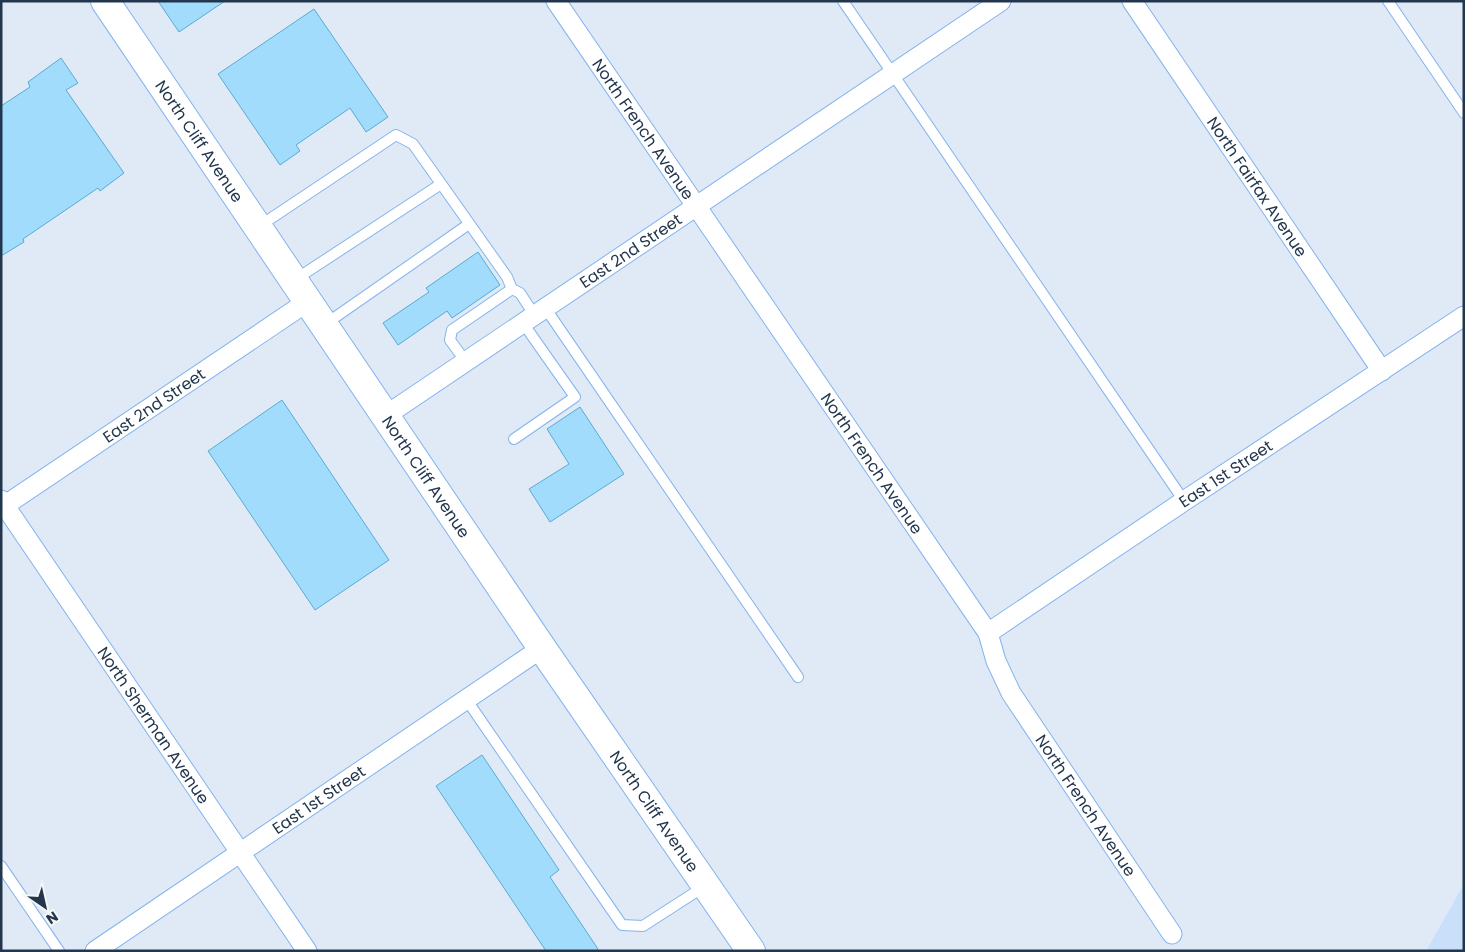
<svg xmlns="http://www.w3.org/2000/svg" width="1465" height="952" viewBox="0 0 1465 952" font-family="Poppins,sans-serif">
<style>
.built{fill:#cae0fa}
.building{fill:#a1dcfd;stroke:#5aaad3}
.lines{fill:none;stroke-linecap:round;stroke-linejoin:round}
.lane-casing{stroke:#83b4ee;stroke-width:12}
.street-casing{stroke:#83b4ee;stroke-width:21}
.secondary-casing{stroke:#83b4ee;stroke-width:30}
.lane{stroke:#fff;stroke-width:10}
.street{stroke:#fff;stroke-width:19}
.secondary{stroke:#fff;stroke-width:28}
.labels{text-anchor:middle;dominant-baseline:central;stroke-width:4;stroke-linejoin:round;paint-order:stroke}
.street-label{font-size:16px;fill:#22364d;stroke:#f5f5f5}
</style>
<rect width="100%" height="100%" fill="#dfeaf6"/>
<!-- built -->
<path class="built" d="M 1464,884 L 1464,951 L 1426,951 Z"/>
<!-- building -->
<g class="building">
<path d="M 158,1 L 225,1 L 179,32 Z"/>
<path d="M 314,9 L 388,117 L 366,132 L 350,108 L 296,145 L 300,151 L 280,165 L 218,74 Z"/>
<path d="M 61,58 L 78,83 L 66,90 L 124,173 L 100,191 L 98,188 L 23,239 L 24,242 L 1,256 L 1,106 L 30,87 L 28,82 Z"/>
<path d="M 478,252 L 500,285 L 452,318 L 447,311 L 398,345 L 383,323 L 429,292 L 426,288 Z"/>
<path d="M 282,400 L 389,560 L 315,610 L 208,451 Z"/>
<path d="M 580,407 L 624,474 L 550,522 L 529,489 L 569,464 L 547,429 Z"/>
<path d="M 482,755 L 559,870 L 550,877 L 598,949 L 597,951 L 546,951 L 436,786 Z"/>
</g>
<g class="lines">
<!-- lane casing -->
<g class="lane-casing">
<g id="lane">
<path d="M 843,1 L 1184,501"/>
<path d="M 1388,1 L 1464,113"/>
<path d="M 258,227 L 396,135 L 413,144 L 507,277 L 512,289"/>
<path d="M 296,279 L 441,184"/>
<path d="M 546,309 L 798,677"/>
<path d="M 324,325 L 469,224"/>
<path d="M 466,362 L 450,340 L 452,330 L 512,289 L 520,293 L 535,316"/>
<path d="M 514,439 L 575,397 L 523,323"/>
<path d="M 466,699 L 622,925 L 643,926 L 705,886"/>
<path d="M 1,866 L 59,951"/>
</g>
</g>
<!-- street casing -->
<g class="street-casing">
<g id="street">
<path id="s1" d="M 556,1 L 988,633 L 996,661 L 1011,693 L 1172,934"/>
<path id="s2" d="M 1132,1 L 1382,371"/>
<path id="s3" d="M 385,416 L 1001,1"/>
<path id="s4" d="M 1,500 L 307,951"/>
<path id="s5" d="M 1,508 L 307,302"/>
<path id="s6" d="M 988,633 L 1184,501 L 1464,316"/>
<path id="s7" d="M 95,951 L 542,648"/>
</g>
</g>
<!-- secondary casing -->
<g class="secondary-casing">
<g id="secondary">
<path id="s8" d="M 105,1 L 542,648 L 751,951"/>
</g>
</g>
<!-- lane -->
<use href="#lane" class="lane"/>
<!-- street -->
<use href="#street" class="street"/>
<!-- secondary -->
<use href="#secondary" class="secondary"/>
</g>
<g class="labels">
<!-- street labels -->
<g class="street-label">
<text stroke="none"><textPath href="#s1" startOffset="155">North French Avenue</textPath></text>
<text stroke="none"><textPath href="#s8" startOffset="169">North Cliff Avenue</textPath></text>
<text stroke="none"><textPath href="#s2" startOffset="224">North Fairfax Avenue</textPath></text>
<text stroke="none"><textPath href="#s3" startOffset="296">East 2nd Street</textPath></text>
<text stroke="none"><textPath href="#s5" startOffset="184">East 2nd Street</textPath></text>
<text stroke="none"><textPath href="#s1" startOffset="560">North French Avenue</textPath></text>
<text stroke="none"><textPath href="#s6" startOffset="286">East 1st Street</textPath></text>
<text stroke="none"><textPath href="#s8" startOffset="574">North Cliff Avenue</textPath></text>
<text stroke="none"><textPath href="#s4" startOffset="272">North Sherman Avenue</textPath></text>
<text stroke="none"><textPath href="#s7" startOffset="270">East 1st Street</textPath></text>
<text stroke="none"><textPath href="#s1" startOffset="965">North French Avenue</textPath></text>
<text stroke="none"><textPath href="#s8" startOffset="979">North Cliff Avenue</textPath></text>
</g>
</g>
<!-- border -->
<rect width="1465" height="952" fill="none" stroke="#22364d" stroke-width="5"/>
<!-- north arrow -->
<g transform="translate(45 907) rotate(146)" stroke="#f5f5f5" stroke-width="4" paint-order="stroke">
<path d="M0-4L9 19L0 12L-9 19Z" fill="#22364d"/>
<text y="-8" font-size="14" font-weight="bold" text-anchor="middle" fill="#22364d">N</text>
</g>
</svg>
